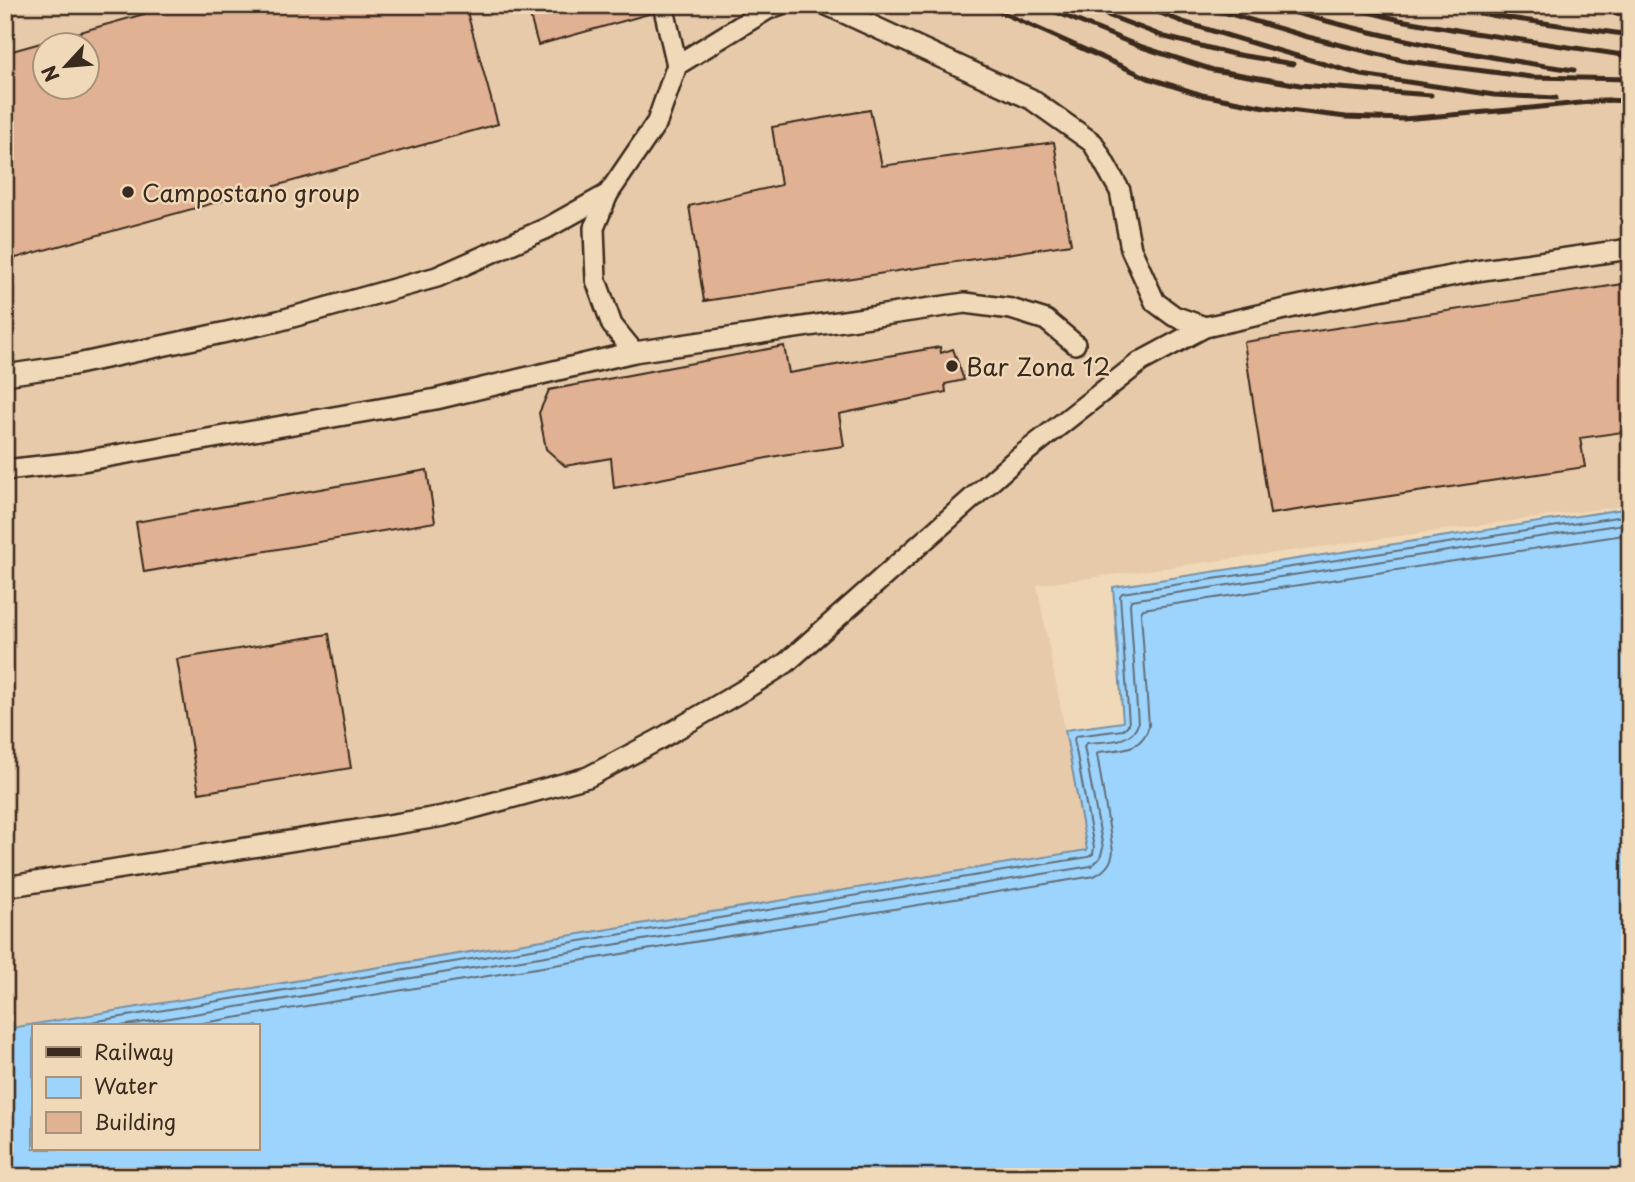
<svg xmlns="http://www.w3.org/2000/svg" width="1635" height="1182" viewBox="0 0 1635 1182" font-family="'Playpen Sans',sans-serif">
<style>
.built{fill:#e7caaa;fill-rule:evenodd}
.water{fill:#9dd4fd;stroke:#7690a4;stroke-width:2;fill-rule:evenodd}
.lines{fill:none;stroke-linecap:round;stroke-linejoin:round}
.shore{stroke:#626e77;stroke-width:2}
.building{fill:#e0b192;stroke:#3b2a1e;stroke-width:2;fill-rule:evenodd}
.lane-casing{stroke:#3b2a1e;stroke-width:24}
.lane{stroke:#f0d9b8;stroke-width:19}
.rail{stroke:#3b2a1e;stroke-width:5}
.poi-dot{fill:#3b2a1e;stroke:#f0d9b8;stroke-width:2.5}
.labels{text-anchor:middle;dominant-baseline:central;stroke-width:5;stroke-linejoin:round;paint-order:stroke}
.poi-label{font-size:24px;fill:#3b2a1e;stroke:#f0d9b8;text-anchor:start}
</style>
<rect width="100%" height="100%" fill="#f0d9b8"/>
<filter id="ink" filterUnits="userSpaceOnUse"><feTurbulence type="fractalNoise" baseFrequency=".0143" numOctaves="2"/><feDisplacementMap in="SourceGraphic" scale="14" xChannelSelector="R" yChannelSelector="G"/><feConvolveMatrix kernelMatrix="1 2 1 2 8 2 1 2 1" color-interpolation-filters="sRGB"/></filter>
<g filter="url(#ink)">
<!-- built -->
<path class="built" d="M 5,5 L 1630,5 L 1630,505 L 1037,585 L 1088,850 L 5,1029 ZM 46,46 L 88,46 L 88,88 L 46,88 Z"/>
<!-- water -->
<path class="water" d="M 1630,508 L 1630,1177 L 5,1177 L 5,1029 L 1087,850 L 1065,730 L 1123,722 L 1113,587 ZM 33,1026 L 257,1026 L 257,1149 L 33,1149 Z"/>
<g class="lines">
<!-- shore -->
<g class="shore">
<path d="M 67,1026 L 1088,857 L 1093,854 L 1094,848 L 1074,739 L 1076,736 L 1123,730 L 1129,724 L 1120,596 L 1122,593 L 1630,515"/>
<path d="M 121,1026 L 1091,866 L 1100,858 L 1103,848 L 1084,746 L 1087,743 C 1104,741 1132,744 1138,724 L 1130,604 L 1131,600 L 1630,523"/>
<path d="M 185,1026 L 1094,876 C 1105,871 1112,863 1113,851 L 1097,754 L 1099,752 C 1121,749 1142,751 1149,726 L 1141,613 L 1143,609 L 1630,534"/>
</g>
</g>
<!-- building -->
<g class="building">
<path d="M 176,5 L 465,5 L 498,124 L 5,261 L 5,53 ZM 46,46 L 88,46 L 88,88 L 46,88 Z"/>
<path d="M 527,5 L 651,5 L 652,13 L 538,45 Z"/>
<path d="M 870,110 L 882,166 L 1054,142 L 1071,244 L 704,301 L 689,206 L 781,185 L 772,127 Z"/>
<path d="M 1630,283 L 1630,431 L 1580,438 L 1585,467 L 1270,514 L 1244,342 Z"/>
<path d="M 784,346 L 789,373 L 940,347 L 941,353 L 953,349 L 964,380 L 945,384 L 946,392 L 839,414 L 844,446 L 782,455 L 614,488 L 611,458 L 565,466 L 546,449 L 539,413 L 549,390 Z"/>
<path d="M 427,470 L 435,522 L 144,572 L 136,522 Z"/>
<path d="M 329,634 L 351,768 L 199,793 L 177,659 Z"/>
</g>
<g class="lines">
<!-- lane casing -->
<g class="lane-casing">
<g id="lane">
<path d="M 663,5 L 677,65"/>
<path d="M 827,5 L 1031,99 L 1093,143 L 1120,191 L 1131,249 L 1155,302 L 1174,316 L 1205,327"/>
<path d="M 608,194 L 594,228 L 596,280 L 612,325 L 634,352"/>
<path d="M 5,375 L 73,365 L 278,321 L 437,277 L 547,228 L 608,194 L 657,122 L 677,65 L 768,9 L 779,5"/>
<path d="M 5,470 L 77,462 L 436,399 L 634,352 L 965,303 L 1011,309 L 1046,320 L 1075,344"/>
<path d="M 5,887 L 444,816 L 588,777 L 660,739 L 747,688 L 786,663 L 1013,462 L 1140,362 L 1205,327 L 1303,305 L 1476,271 L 1630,249"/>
</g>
</g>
<!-- lane -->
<use href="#lane" class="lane"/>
<!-- rail -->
<g class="rail">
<path d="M 985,5 L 1148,78 L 1202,95 L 1265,107 L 1346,117 L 1403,119 L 1510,110 L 1609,100"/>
<path d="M 1039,5 L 1136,45 L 1213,70 L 1300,85 L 1431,95"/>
<path d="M 1081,5 L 1165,37 L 1233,54 L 1293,64"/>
<path d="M 1140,5 L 1183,22 L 1259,45 L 1362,75 L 1494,95 L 1556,98"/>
<path d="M 1200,5 L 1308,37 L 1406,61 L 1531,77 L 1630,79"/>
<path d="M 1268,5 C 1369,34 1471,56 1574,70"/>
<path d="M 1342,5 L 1400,20 L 1474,33 L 1630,56"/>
<path d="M 1437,5 L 1502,17 L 1630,35"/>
<path d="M 1565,5 L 1630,15"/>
<path d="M 1602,100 L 1630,101"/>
</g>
</g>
</g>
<!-- markers -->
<g class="poi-dot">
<circle cx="128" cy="192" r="7"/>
<circle cx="952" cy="366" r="7"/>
</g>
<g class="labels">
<!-- poi labels -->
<g class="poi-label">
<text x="142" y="192">Campostano group</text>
<text x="966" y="366">Bar Zona 12</text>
</g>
</g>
<!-- margin -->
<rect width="1635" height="1182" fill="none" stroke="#f0d9b8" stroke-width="28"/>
<rect x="14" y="14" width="1607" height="1154" fill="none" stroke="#3b2a1e" stroke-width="2.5" filter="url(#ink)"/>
<!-- legend -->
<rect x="32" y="1024" width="228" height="126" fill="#f0d9b8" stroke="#a8937a" stroke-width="2"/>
<rect x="46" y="1047" width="35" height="10" fill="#3b2a1e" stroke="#a8937a" stroke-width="2"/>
<text x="94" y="1060" font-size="21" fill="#3b2a1e">Railway</text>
<rect x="46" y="1077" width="35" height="21" fill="#9dd4fd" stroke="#a8937a" stroke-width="2"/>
<text x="94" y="1094" font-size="21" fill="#3b2a1e">Water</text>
<rect x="46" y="1112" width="35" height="21" fill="#e0b192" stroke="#a8937a" stroke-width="2"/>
<text x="94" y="1130" font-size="21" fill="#3b2a1e">Building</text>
<!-- north arrow -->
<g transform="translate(66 66) rotate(244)"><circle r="33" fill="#f0d9b8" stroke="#a8937a" stroke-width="2"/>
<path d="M0-5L12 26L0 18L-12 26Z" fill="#3b2a1e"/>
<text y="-10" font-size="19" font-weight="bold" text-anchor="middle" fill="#3b2a1e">N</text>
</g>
</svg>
